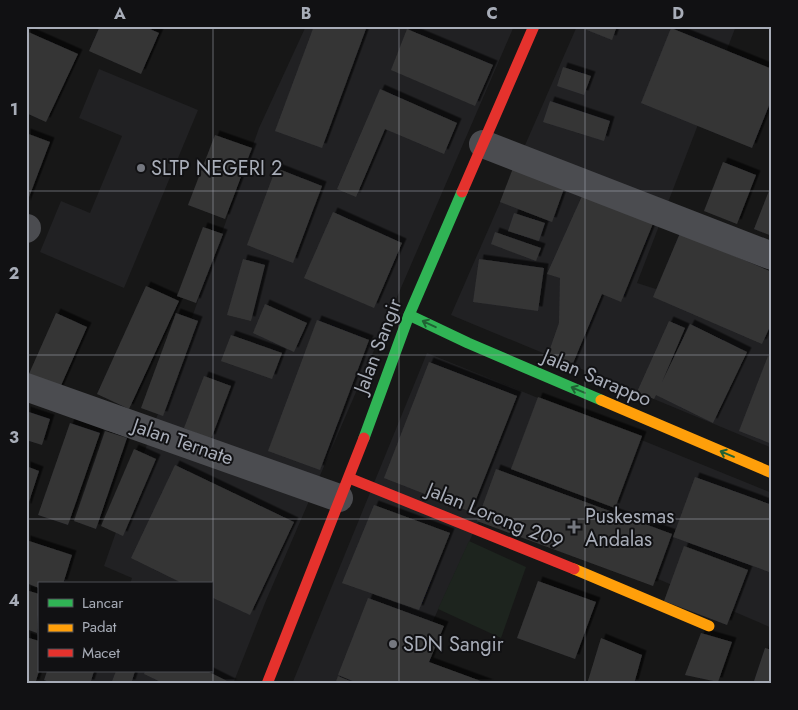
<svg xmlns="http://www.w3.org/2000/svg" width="798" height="710" viewBox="0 0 798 710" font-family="Jost,sans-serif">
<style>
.built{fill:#212123}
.green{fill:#1d241e}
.building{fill:#353536;filter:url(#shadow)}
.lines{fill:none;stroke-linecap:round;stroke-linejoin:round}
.street{stroke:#4b4c50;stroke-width:28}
.fast{stroke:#30b455;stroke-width:11}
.slow{stroke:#ff9f0a;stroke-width:11}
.jam{stroke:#e5322d;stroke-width:11}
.oneway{stroke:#206234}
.grid{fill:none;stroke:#a8adb8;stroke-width:1;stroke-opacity:0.55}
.poi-dot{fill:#757880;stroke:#111113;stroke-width:2}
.labels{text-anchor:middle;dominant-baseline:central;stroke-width:4;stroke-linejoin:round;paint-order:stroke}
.poi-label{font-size:20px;fill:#a8adb8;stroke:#111113;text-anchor:start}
.street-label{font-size:20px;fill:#a8adb8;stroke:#111113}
.neatline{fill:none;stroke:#a8adb8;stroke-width:2}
.grid-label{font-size:16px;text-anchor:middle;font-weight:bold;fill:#a8adb8}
</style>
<defs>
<filter id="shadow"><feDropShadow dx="4.5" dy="-4.5" stdDeviation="0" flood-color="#0009"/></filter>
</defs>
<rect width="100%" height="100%" fill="#171717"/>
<!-- built -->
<g class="built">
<path d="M 306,26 L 514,26 L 265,603 L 233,684 L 87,684 L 93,671 L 211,671 L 211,584 L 130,584 L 132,578 L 104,566 L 259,128 Z"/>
<path d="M 577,26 L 736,26 L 637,283 L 772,326 L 772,448 L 451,315 Z"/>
<path d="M 99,69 L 198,110 L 124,288 L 40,252 L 61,201 L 90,213 L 122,136 L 79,118 Z"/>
<path d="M 427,353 L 772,493 L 772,628 L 486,505 L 404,684 L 292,684 Z"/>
</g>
<!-- green -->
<path class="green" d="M 469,541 L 526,567 L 501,638 L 438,609 Z"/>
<!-- building -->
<g class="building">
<path d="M 100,26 L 143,26 L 159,33 L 141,74 L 89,51 Z"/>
<path d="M 314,26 L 367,26 L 322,148 L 275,131 Z"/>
<path d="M 577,26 L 617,26 L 612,40 Z"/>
<path d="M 671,28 L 772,69 L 772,98 L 752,148 L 641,103 Z"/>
<path d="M 407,29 L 493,65 L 475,106 L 391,70 Z"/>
<path d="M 26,31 L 78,54 L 46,122 L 26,113 Z"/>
<path d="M 563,67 L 591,76 L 584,95 L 557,86 Z"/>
<path d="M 380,89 L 457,123 L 444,154 L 385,129 L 356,197 L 337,189 Z"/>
<path d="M 550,101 L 610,121 L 604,141 L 543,122 Z"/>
<path d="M 26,133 L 50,142 L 26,205 Z"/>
<path d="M 215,135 L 252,148 L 225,219 L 188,205 Z"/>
<path d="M 723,162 L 756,175 L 737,224 L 704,211 Z"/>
<path d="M 515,163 L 566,183 L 552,222 L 500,202 Z"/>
<path d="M 276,168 L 322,186 L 293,263 L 247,245 Z"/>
<path d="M 772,183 L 772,236 L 754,229 Z"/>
<path d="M 582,196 L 654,221 L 621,302 L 602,294 L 571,368 L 545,363 L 559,323 L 560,278 L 547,274 Z"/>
<path d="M 333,212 L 402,243 L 374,308 L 304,278 Z"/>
<path d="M 514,213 L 545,223 L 539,241 L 508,231 Z"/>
<path d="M 203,227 L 223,234 L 196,303 L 177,296 Z"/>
<path d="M 495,232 L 541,248 L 536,261 L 491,244 Z"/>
<path d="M 680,233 L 772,272 L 772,322 L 762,344 L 653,297 Z"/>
<path d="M 243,259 L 265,265 L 251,321 L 227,315 Z"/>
<path d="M 479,259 L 544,268 L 538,311 L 473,302 Z"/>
<path d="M 146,286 L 179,301 L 129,409 L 97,394 Z"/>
<path d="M 265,304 L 307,323 L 294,352 L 253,333 Z"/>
<path d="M 56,313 L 87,327 L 59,390 L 28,376 Z"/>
<path d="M 176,313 L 198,321 L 163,416 L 141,408 Z"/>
<path d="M 317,320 L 369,340 L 320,470 L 268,451 Z"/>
<path d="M 669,321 L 685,328 L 662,382 L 690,324 L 747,352 L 713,423 L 656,395 L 654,399 L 637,392 Z"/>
<path d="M 231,335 L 282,353 L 272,379 L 221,361 Z"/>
<path d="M 768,356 L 772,358 L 772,444 L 739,431 Z"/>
<path d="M 429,362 L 517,396 L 471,512 L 384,478 Z"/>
<path d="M 204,376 L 231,386 L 211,439 L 184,428 Z"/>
<path d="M 538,397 L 642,436 L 615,508 L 511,469 Z"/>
<path d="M 26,411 L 50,419 L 42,445 L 26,440 Z"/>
<path d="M 70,423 L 100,433 L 68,525 L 38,515 Z"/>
<path d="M 105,431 L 127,438 L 96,529 L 74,521 Z"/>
<path d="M 134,449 L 156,459 L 123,536 L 101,526 Z"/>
<path d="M 175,465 L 294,522 L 250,615 L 211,597 L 211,584 L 184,584 L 131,558 Z"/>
<path d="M 26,466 L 39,471 L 27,508 L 26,508 Z"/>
<path d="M 496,469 L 672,534 L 653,586 L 477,521 Z"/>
<path d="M 695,477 L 772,505 L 772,573 L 673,537 Z"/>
<path d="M 374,505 L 450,533 L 419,610 L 342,583 Z"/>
<path d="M 26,540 L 72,555 L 63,584 L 39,584 L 39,588 L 26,583 Z"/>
<path d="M 684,546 L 748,570 L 727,625 L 664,601 Z"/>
<path d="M 538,581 L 596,602 L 575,659 L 517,638 Z"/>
<path d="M 26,590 L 39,594 L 37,633 L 26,629 Z"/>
<path d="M 368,598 L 444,626 L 429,662 L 489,684 L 360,684 L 338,675 Z"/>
<path d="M 701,633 L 732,642 L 718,682 L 685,675 Z"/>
<path d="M 26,637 L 39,641 L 39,671 L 35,684 L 26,684 Z"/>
<path d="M 601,638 L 642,655 L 634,684 L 587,684 Z"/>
<path d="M 765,648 L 772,650 L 772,684 L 753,684 Z"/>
<path d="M 47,671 L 94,671 L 90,684 L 54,684 L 44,680 Z"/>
<path d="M 116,671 L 135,671 L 131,684 L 111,684 Z"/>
<path d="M 145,671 L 207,671 L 233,684 L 165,684 L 144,674 Z"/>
<path d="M 338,676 L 357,684 L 335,684 Z"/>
</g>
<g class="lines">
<!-- street -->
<g class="street">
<path d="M 483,144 L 772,256"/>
<path d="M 26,229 L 27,228"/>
<path d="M 26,387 L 339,498"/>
</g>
<!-- fast -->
<g class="fast">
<path d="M 409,315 L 468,343 L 601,400"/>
<path d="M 364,438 L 409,315 L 462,192"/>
</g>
<!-- slow -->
<g class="slow">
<path d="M 601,400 L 772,473"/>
<path d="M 574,569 L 709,626"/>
</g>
<!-- jam -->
<g class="jam">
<path d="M 462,192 L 534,26"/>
<path d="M 349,478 L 574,569"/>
<path d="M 267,684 L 364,438"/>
</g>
</g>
<!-- one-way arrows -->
<defs><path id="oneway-shaft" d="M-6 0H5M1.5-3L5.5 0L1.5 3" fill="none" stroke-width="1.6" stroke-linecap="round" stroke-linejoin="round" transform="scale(1.25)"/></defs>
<g class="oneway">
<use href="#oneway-shaft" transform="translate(429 324) rotate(-155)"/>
<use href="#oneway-shaft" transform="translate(578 390) rotate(-157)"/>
<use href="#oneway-shaft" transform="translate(727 454) rotate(-157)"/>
</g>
<!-- grid -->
<path class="grid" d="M 213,26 L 213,684M 399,26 L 399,684M 585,26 L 585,684M 26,191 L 772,191M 26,355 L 772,355M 26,519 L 772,519"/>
<!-- markers -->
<g class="poi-dot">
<circle cx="141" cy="168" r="5"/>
<path d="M571.5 519.5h5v5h5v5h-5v5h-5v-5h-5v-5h5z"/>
<circle cx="393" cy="644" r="5"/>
</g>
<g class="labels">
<!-- poi labels -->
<g class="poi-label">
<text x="151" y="168">SLTP NEGERI 2</text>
<text x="585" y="516">Puskesmas<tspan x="585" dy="23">Andalas</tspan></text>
<text x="403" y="644">SDN Sangir</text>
</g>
<!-- street labels -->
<g class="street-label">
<text transform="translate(378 346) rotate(-69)">Jalan Sangir</text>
<text transform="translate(597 378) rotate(23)">Jalan Sarappo</text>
<text transform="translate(183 442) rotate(19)">Jalan Ternate</text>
<text transform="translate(495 516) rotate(22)">Jalan Lorong 209</text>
</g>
</g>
<!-- border -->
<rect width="798" height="710" fill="none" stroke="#111113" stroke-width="55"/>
<!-- legend -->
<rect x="38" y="582" width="175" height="90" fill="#111113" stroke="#4d4f55"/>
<rect x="48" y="599" width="25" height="8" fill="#30b455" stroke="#4d4f55"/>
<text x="82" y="608" font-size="15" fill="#a8adb8">Lancar</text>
<rect x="48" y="624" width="25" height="8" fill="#ff9f0a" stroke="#4d4f55"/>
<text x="82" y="632" font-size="15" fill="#a8adb8">Padat</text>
<rect x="48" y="649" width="25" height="8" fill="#e5322d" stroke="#4d4f55"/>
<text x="82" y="658" font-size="15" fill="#a8adb8">Macet</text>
<rect x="28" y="28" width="742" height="654" class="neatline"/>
<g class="grid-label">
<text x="120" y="19">A</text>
<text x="306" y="19">B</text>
<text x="492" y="19">C</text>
<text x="678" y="19">D</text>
<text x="14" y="115">1</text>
<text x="14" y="279">2</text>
<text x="14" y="443">3</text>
<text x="14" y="606">4</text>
</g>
</svg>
